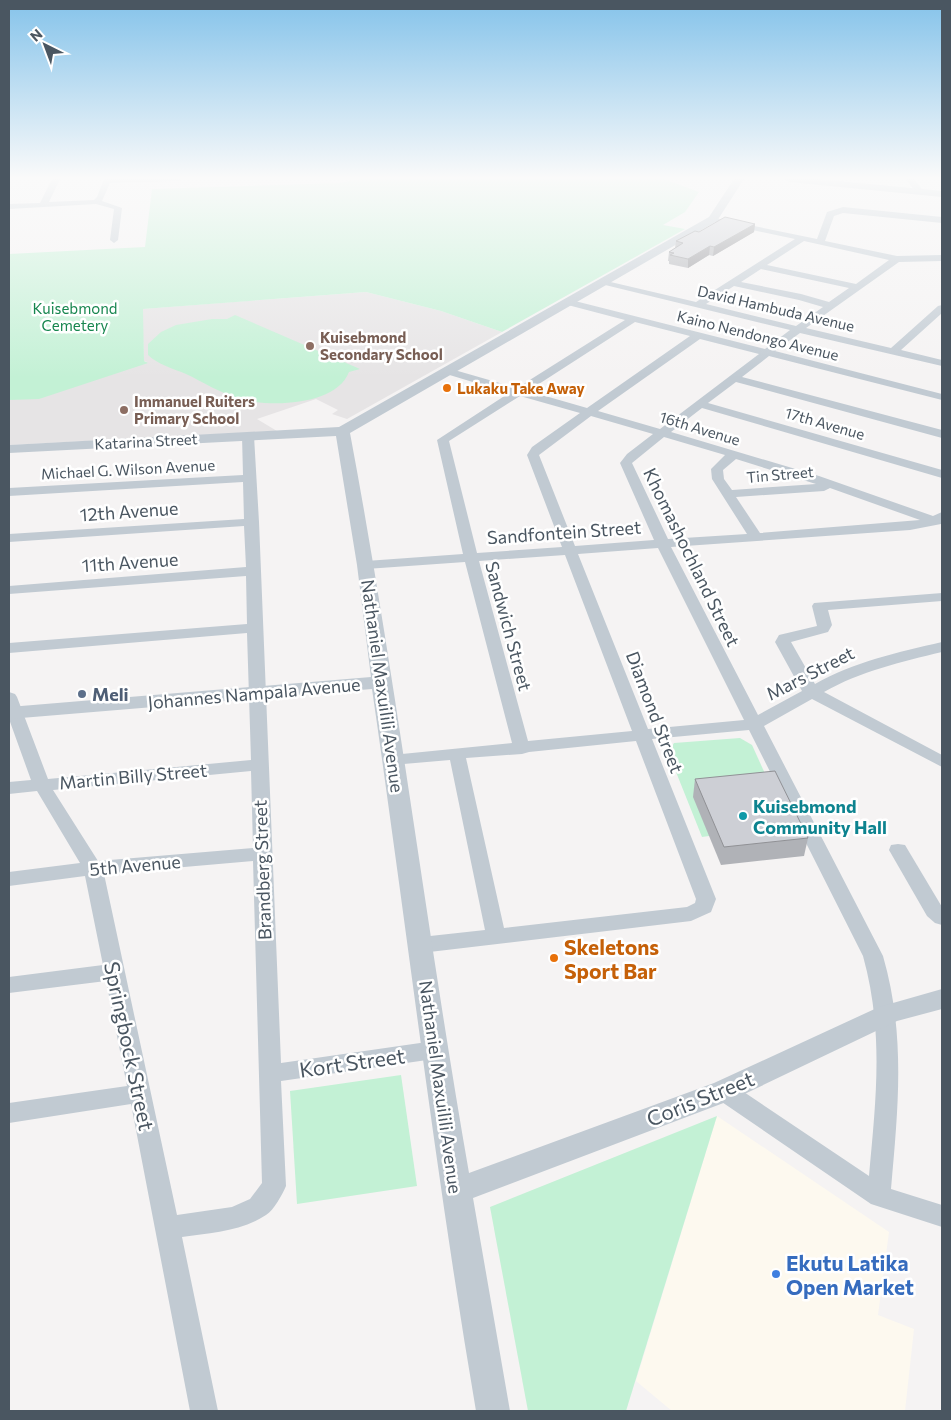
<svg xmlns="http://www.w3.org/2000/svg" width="951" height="1420" viewBox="0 0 951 1420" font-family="Commissioner,sans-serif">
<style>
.commercial{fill:#fdf9ef}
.education{fill:#e6e4e5}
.green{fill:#c3f1d5}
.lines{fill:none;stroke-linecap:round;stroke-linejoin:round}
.minor{fill:#c1cad2;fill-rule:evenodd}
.tertiary{fill:#c1cad2;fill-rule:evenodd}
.wall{fill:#b0b2b7}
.shaded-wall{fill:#909195}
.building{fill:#cdcfd5;stroke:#909195}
.education-dot{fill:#8d6e63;stroke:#fff;stroke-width:2}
.food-dot{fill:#e8710a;stroke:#fff;stroke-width:2}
.service-dot{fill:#5c6f8a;stroke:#fff;stroke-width:2}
.culture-dot{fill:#0f9aa8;stroke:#fff;stroke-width:2}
.shop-dot{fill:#3f7fe0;stroke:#fff;stroke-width:2}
.labels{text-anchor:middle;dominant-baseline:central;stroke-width:5;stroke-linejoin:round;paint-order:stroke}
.far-park-label{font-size:15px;fill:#17864f;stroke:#fff}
.far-street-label{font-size:15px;fill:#4a5661;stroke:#fff}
.far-education-label{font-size:15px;font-weight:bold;fill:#785e54;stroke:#fff;text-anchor:start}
.far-food-label{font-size:15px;font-weight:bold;fill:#c56008;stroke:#fff;text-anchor:start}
.street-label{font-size:18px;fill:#4a5661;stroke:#fff}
.service-label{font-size:18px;font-weight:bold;fill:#4e5e75;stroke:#fff;text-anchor:start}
.culture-label{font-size:18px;font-weight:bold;fill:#0d838f;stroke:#fff;text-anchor:start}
.near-food-label{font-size:21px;font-weight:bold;fill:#c56008;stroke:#fff;text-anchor:start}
.near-street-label{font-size:21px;fill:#4a5661;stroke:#fff}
.near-shop-label{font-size:21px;font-weight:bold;fill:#366cbe;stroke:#fff;text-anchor:start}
</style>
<rect width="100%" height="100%" fill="#f5f3f3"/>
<!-- commercial -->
<path class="commercial" d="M 717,1116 L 889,1232 L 878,1315 L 914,1329 L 905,1411 L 672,1411 L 636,1381 Z"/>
<!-- education -->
<path class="education" d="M 366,292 L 441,311 L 502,332 L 347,419 L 332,414 L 338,410 L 316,399 L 257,419 L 277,431 L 9,445 L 9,400 L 147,362 L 144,361 L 142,309 Z"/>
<!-- green -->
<g class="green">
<path d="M 360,179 L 664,179 L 699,192 L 685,212 L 663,225 L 685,229 L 502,332 L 441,311 L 366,292 L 143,309 L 144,361 L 148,363 L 39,399 L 9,400 L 9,254 L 145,247 L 152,189 L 340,183 Z"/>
<path d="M 235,315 L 360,369 L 349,372 C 336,406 268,408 238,398 C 220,393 203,382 186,374 C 174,369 157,364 148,355 L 148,344 L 161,332 L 176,325 L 212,319 L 227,319 Z"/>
<path d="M 740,738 L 752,745 L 772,789 L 709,836 L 702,837 L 668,752 L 674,743 Z"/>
<path d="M 401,1075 L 417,1186 L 297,1204 L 290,1091 Z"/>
<path d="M 717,1116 L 626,1411 L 528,1411 L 490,1207 Z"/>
</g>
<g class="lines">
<!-- minor -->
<g class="minor">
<path d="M 52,179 L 60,179 L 49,202 L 94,200 L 97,197 L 104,179 L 182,179 L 178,181 L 110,183 L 102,201 L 122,208 L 118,240 L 114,243 L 110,240 L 114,209 L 96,204 L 9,209 L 9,204 L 40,203 Z"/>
<path d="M 906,179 L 914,179 L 924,192 L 923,194 L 917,194 Z"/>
<path d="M 843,207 L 942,217 L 942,223 L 843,213 L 834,216 L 825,241 L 897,256 L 942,255 L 942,261 L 899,262 L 806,328 L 891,348 L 938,306 L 942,305 L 942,313 L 901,350 L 942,360 L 942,366 L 800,333 L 775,351 L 942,394 L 942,400 L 769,356 L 742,377 L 942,430 L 942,438 L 736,382 L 708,403 L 942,470 L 942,478 L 702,408 L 671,432 L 819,476 L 933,516 L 942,512 L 941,524 L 910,530 L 671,547 L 758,715 L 802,691 L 775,642 L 779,635 L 817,626 L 812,606 L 814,603 L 942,593 L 942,601 L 828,610 L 832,625 L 828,632 L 791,642 L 815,684 C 854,662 898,652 942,642 L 942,652 C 901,662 861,671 824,692 L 942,755 L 942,767 L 812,699 L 764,726 L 883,956 C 906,1036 898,1108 891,1189 L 942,1205 L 942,1227 L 871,1204 L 716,1098 L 713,1091 L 716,1084 L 724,1082 L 732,1084 L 869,1176 C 876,1099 884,1032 863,956 L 749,730 L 652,739 L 716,899 L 711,912 L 691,921 L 421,953 L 414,950 L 411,945 L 414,940 L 421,937 L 485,930 L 450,760 L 392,765 L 386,764 L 383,760 L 386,756 L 392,755 L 512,743 L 465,562 L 366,569 L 359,565 L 366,561 L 463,554 L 437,440 L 509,393 L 443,373 L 443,369 L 451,369 L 517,388 L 625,320 L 564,304 L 562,302 L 567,299 L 765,349 L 790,330 L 597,283 L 602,280 L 696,302 L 795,239 L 710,221 L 710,217 L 817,239 L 827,212 ZM 804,241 L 889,260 L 856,284 L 767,265 ZM 761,269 L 849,288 L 829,302 L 801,294 L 741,282 ZM 734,286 L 799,300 L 823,307 L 796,326 L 706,304 ZM 635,322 L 690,336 L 587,408 L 528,391 ZM 700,339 L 759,354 L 660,429 L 598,411 ZM 520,396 L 580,413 L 532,447 L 527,455 L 562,547 L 477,553 L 449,441 ZM 591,416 L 653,434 L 627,454 L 620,463 L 654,540 L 575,546 L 539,455 ZM 664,437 L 725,455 L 711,469 L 712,479 L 747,534 L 668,539 L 632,463 ZM 736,459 L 816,484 L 732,490 L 724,479 L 723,470 ZM 830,488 L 920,520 L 760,533 L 736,497 L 824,491 ZM 658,548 L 744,720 L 648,729 L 578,554 ZM 565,555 L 632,731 L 528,741 L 479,561 ZM 636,741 L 696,899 L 695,903 L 687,907 L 504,928 L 466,758 L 522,754 L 529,752 Z"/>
<path d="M 248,432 L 254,436 L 259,522 L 281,1063 L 434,1041 L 442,1044 L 445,1050 L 442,1056 L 434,1059 L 281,1081 L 286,1186 C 282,1195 274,1210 266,1215 C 242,1231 210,1233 182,1237 L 218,1411 L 190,1411 L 131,1104 L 9,1123 L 9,1103 L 127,1086 L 106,981 L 9,993 L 9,977 L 103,965 L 85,876 L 9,886 L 9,872 L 80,863 L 37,791 L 9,794 L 9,782 L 31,780 L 9,719 L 9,692 L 15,694 L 17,697 L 48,779 L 251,760 L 247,633 L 9,653 L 9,643 L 247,624 L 246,576 L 9,594 L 9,586 L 246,567 L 244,526 L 9,542 L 9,534 L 244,519 L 243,482 L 9,496 L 9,488 L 243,475 L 242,436 ZM 251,771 L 253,848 L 98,861 L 53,790 ZM 253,861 L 262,1183 L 250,1199 L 232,1207 L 177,1215 L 104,874 Z"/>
<path d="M 898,844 L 905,845 L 942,907 L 942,925 L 935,923 L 927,916 L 889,850 L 891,845 Z"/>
</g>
<!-- tertiary -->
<g class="tertiary">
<path d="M 734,179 L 744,179 L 717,221 L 350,433 C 396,678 426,927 469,1173 L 714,1083 L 879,1007 L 942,989 L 942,1009 L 897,1021 L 734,1099 L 473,1198 L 510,1411 L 476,1411 C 435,1171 407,930 372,689 L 9,719 L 9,707 L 371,677 L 357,565 L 336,436 L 9,453 L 9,445 L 339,427 L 709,217 Z"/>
<path d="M 784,179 L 818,179 L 942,191 L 942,197 L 789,182 Z"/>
</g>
</g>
<!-- wall -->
<g class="wall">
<path d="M 755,224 L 754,232 L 713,256 L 709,255 L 688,268 L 669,264 L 669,261 L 668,261 L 669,252 L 675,248 L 676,241 L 699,232 Z"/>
<path d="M 695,779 L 808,838 L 804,856 L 721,865 L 693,797 Z"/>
</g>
<!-- shaded-wall -->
<g class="shaded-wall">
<path d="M 755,224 L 754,232 L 713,256 L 714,247 Z"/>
<path d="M 710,246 L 709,255 L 688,268 L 688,259 Z"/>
</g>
<!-- building -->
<g class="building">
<path d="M 725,217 L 755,224 L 714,247 L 710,246 L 688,259 L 670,255 L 674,253 L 669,252 L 683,243 L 676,241 L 695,231 L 699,232 Z"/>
<path d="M 775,771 L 808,838 L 724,847 L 695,779 Z"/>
</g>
<!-- sky -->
<linearGradient id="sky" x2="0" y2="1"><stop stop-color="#85c3ea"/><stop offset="0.47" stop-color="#fafafa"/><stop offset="1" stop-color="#fafafa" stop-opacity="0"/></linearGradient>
<rect width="951" height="378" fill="url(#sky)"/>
<!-- markers -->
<g class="education-dot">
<circle cx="310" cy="346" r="5"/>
<circle cx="124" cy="410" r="5"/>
</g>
<g class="food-dot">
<circle cx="447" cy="388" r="5"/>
<circle cx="554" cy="958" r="5"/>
</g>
<circle class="service-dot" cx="82" cy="694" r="5"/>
<circle class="culture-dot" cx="743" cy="816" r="5"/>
<circle class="shop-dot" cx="776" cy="1274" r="5"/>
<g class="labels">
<!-- far-park labels -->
<g class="far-park-label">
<text x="75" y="308">Kuisebmond<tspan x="75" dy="17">Cemetery</tspan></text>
</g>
<!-- far-street labels -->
<g class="far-street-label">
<text transform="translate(776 308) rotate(13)">David Hambuda Avenue</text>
<text transform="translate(758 335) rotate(14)">Kaino Nendongo Avenue</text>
<text transform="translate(825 423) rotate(16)">17th Avenue</text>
<text transform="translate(700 428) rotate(17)">16th Avenue</text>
<text transform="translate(146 441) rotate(-3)">Katarina Street</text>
<text transform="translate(128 469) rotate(-3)">Michael G. Wilson Avenue</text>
<text transform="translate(780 474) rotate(-5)">Tin Street</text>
</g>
<!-- far-education labels -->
<g class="far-education-label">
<text x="320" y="337">Kuisebmond<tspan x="320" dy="17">Secondary School</tspan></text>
<text x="134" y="401">Immanuel Ruiters<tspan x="134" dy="17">Primary School</tspan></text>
</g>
<!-- far-food labels -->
<g class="far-food-label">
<text x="457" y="388">Lukaku Take Away</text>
</g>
<!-- street labels -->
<g class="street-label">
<text transform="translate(129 511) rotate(-4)">12th Avenue</text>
<text transform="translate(564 532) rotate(-4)">Sandfontein Street</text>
<text transform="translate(692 557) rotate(64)">Khomashochland Street</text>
<text transform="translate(130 562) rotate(-4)">11th Avenue</text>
<text transform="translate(509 626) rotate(75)">Sandwich Street</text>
<text transform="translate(810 673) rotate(-27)">Mars Street</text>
<text transform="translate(383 686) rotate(82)">Nathaniel Maxuilili Avenue</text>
<text transform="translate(254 693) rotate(-5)">Johannes Nampala Avenue</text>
<text transform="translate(655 712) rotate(69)">Diamond Street</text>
<text transform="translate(133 776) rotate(-5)">Martin Billy Street</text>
<text transform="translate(135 865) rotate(-5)">5th Avenue</text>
<text transform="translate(262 870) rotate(-92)">Brandberg Street</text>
<text transform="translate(441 1087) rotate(82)">Nathaniel Maxuilili Avenue</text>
</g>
<!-- service labels -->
<g class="service-label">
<text x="92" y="694">Meli</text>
</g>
<!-- culture labels -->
<g class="culture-label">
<text x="753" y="806">Kuisebmond<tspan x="753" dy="21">Community Hall</tspan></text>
</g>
<!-- near-food labels -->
<g class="near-food-label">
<text x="564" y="946">Skeletons<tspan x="564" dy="24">Sport Bar</tspan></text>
</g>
<!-- near-street labels -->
<g class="near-street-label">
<text transform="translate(130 1046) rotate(78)">Springbock Street</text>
<text transform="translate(352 1062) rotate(-8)">Kort Street</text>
<text transform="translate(700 1098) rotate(-22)">Coris Street</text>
</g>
<!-- near-shop labels -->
<g class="near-shop-label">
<text x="786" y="1262">Ekutu Latika<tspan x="786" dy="24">Open Market</tspan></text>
</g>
</g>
<!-- border -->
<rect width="951" height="1420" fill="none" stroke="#4a5661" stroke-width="20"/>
<!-- north arrow -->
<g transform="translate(45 45) rotate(318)" stroke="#ffffff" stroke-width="4" paint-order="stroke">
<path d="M0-4L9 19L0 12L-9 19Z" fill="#4a5661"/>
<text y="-8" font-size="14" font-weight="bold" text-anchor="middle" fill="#4a5661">N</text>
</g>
</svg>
